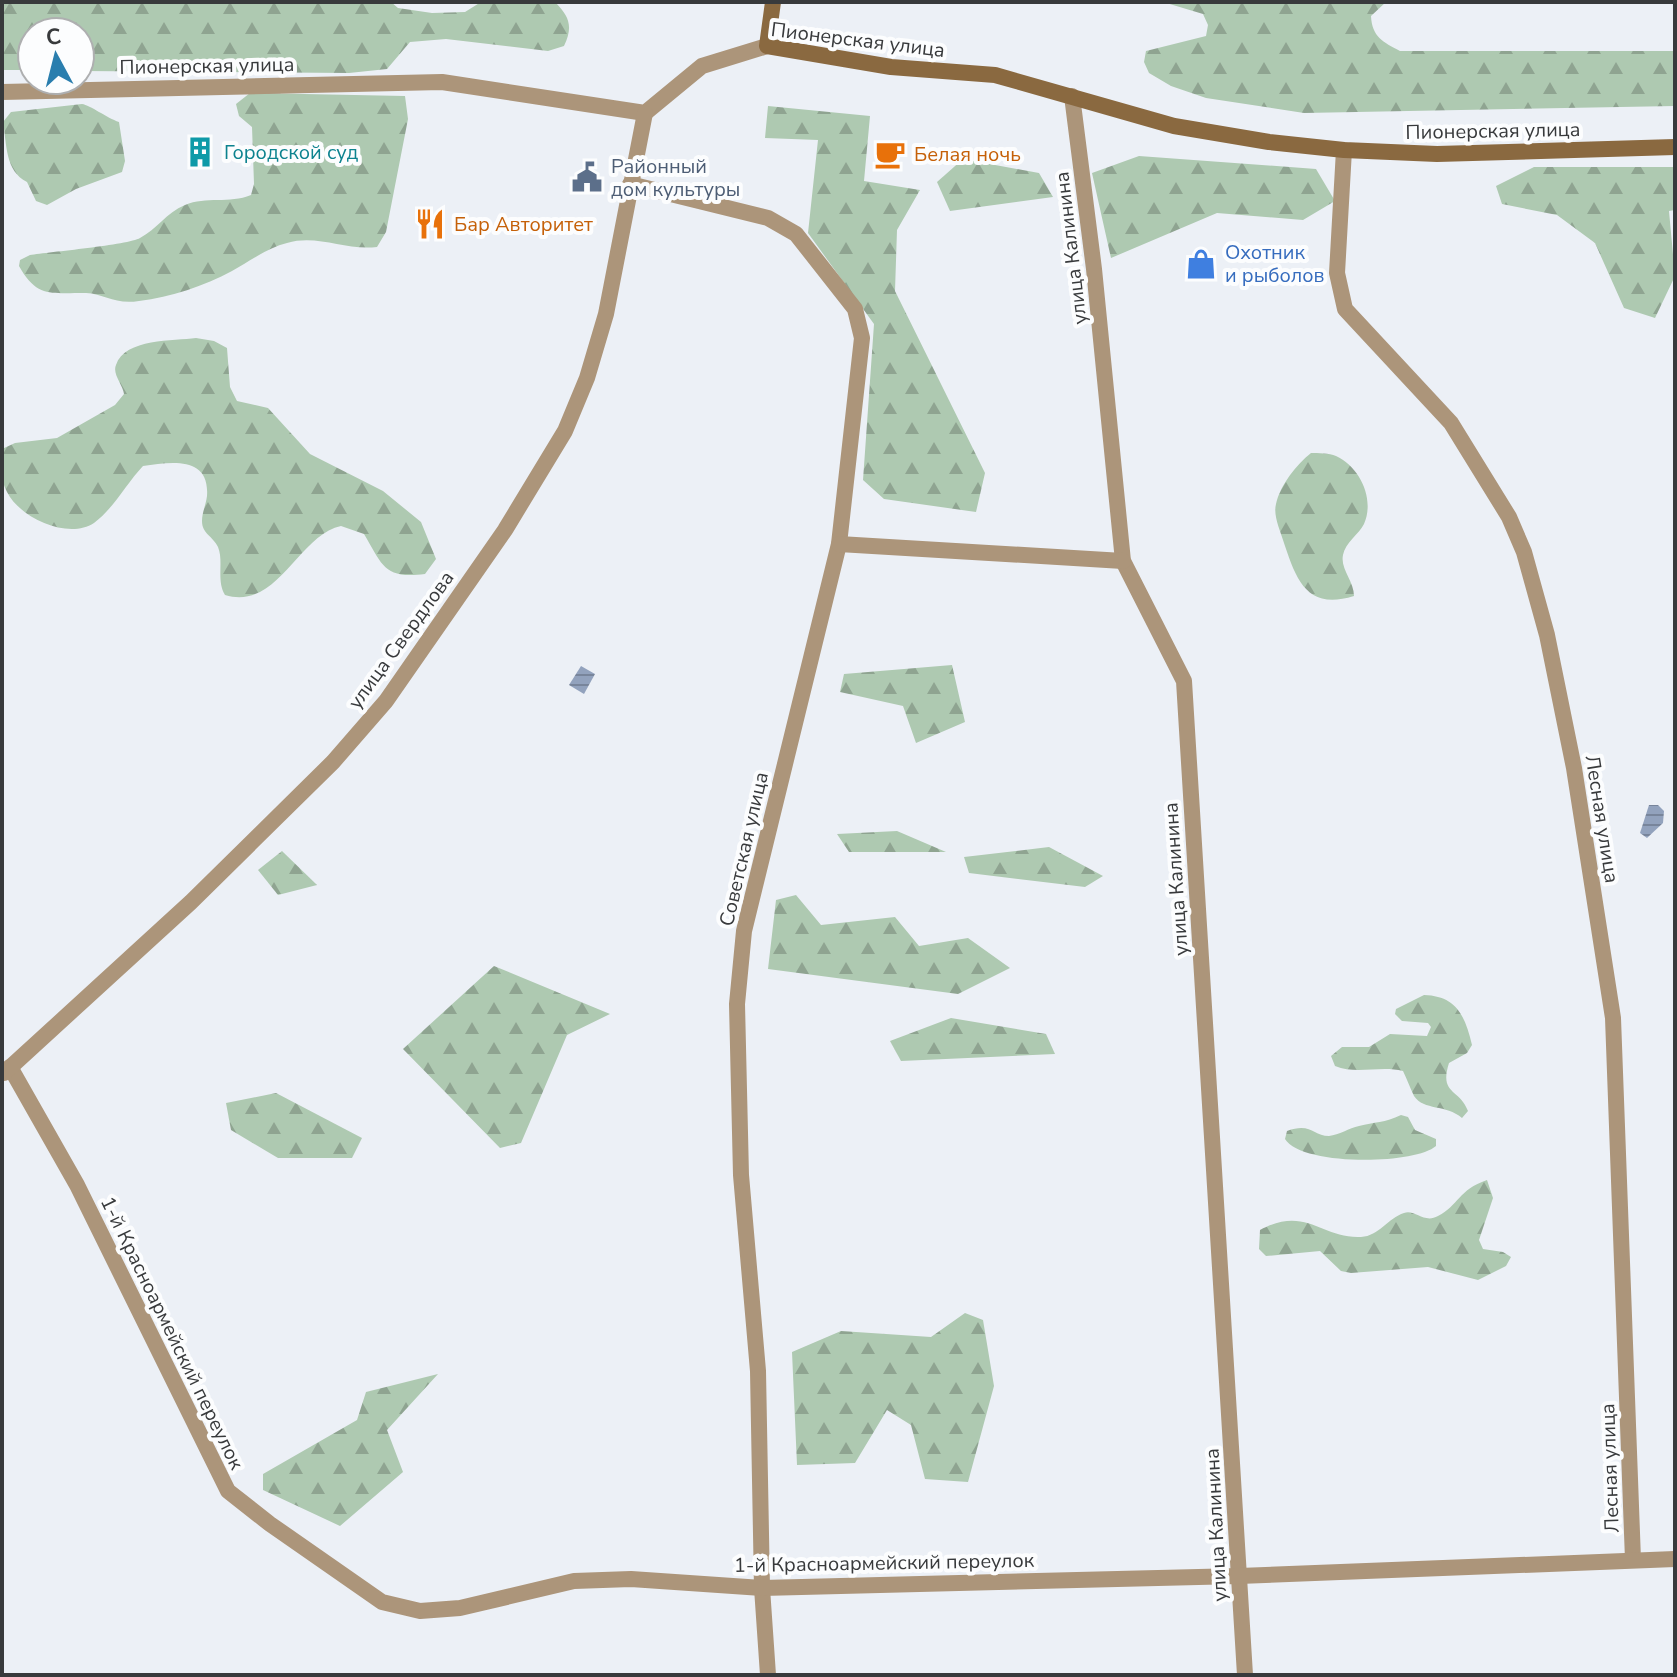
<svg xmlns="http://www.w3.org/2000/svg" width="1677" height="1677" viewBox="0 0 1677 1677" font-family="'Nunito Sans',sans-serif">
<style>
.forest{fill:url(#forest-firs)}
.water{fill:url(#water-rules)}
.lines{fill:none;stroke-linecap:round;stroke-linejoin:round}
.street{stroke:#ac957a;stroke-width:16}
.secondary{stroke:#8a6940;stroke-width:16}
.labels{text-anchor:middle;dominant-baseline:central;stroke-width:8;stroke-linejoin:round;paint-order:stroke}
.street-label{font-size:20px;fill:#383a3c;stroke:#fcfdfe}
.culture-label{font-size:20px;fill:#0d838f;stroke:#fcfdfe;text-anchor:start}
.food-label{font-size:20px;fill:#c56008;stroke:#fcfdfe;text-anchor:start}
.service-label{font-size:20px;fill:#4e5e75;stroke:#fcfdfe;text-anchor:start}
.shop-label{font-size:20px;fill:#366cbe;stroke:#fcfdfe;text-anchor:start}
</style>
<defs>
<pattern id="forest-firs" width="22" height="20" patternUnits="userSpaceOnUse" patternTransform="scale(2)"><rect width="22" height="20" fill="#aec9b1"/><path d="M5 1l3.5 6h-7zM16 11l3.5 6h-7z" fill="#8fa491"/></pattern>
<pattern id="water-rules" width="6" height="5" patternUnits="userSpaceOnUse" patternTransform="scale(2)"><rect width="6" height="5" fill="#92a2bd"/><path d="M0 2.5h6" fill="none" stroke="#78859b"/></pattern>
</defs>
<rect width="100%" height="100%" fill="#ecf0f6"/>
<!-- forest -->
<g class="forest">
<path d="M 2,2 L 391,2 L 398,8 L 432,13 L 465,12 L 481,2 L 555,2 C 570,17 573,27 564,46 L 548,51 L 446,39 L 410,42 L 387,69 L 349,73 L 80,71 L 80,32 L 32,32 L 32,70 L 2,70 Z"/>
<path d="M 1163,2 L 1386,2 L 1371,16 C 1372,37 1383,42 1400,51 L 1675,51 L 1675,106 L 1304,113 L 1206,98 L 1171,86 L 1149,73 L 1144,62 L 1146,51 L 1206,36 L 1208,25 L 1203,14 Z"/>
<path d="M 250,93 L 405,96 L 408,119 L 386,232 L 377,247 C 346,251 318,234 287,243 C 267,248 250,261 232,271 C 204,286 171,297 139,301 C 115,305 105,294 86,293 C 53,292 38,300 19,266 L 20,260 L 30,255 C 49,252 128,245 140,238 C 157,229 166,213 185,205 C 206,196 229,204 251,195 L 254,184 L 252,127 L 239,116 L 236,104 Z"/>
<path d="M 82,104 C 90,105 107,118 119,122 L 125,161 L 122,172 L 76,189 L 47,205 L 36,201 L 27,182 C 5,171 7,145 3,122 L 11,112 Z"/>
<path d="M 768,106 L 870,116 L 864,181 L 920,190 L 897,230 L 895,291 L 985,473 L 976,512 L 884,499 L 863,480 L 874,324 L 808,233 L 818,140 L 765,138 Z"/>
<path d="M 1139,156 L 1316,169 L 1335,201 L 1303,220 L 1217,213 L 1111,258 L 1092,173 Z"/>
<path d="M 963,159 L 1039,173 L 1053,197 L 950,211 L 937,182 Z"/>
<path d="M 1534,167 L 1675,167 L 1675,210 L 1669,211 L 1675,276 L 1655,318 L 1624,308 L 1595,243 L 1557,215 L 1502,204 L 1496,186 Z"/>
<path d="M 196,338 L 214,341 L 227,348 L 230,387 L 237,401 L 268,408 L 310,454 L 383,491 L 421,522 L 436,559 L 425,574 C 384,579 383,566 364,534 L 341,526 C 298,535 278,611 225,595 C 216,580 224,562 218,547 C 213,536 202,534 202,521 C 202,513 206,504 207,496 C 210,455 170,462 143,466 C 126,484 114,508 94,523 C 68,540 20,518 7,492 C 0,479 2,464 2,449 L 15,443 L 57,438 L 115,405 L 124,394 C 123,385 112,374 116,365 C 125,338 174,341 196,338 Z"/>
<path d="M 1311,453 C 1318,453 1329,453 1336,456 C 1360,467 1375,499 1364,524 C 1359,534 1345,543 1343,555 C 1340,569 1354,581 1354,596 C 1306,611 1296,579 1283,540 C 1280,530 1273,515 1276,504 C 1280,485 1297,464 1311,453 Z"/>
<path d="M 952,665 L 965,722 L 916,743 L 903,706 L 840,692 L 844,674 Z"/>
<path d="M 897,831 L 946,852 L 849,852 L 837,834 Z"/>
<path d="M 1049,847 L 1103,876 L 1085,887 L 969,873 L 964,857 Z"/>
<path d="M 282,851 L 317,885 L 278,895 L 258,870 Z"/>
<path d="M 796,895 L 821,925 L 895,917 L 919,946 L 968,938 L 1010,968 L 958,994 L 768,969 L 776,900 Z"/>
<path d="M 494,966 L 610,1014 L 567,1035 L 521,1143 L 500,1148 L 403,1049 Z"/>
<path d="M 1424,995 C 1456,996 1465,1015 1472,1045 L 1467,1053 L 1449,1063 C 1439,1095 1459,1088 1468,1111 L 1462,1118 C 1446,1104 1424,1111 1414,1096 C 1410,1088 1407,1079 1403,1071 C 1380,1065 1357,1075 1335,1066 L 1331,1056 L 1342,1047 L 1369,1047 L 1390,1034 L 1427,1036 L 1431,1027 L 1428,1023 L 1402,1021 L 1395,1014 L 1396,1009 Z"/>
<path d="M 951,1018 L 1046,1034 L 1055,1054 L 901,1061 L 890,1041 Z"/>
<path d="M 276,1093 L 362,1138 L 352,1158 L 278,1158 L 231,1130 L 226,1103 Z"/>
<path d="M 1401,1115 L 1408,1117 L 1415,1130 L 1436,1139 L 1436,1146 C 1414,1165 1301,1166 1285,1139 L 1287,1131 C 1311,1122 1313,1136 1329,1136 C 1339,1135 1349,1128 1359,1126 C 1374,1122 1385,1123 1401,1115 Z"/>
<path d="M 1487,1180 L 1493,1198 L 1479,1240 L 1483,1249 L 1503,1252 L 1511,1257 L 1506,1266 L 1478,1280 L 1428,1267 L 1351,1273 L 1341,1271 L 1320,1251 L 1266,1256 L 1259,1249 L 1260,1230 C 1306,1205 1322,1239 1361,1237 C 1379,1236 1388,1218 1404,1213 C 1415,1209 1424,1224 1438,1216 C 1459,1205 1458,1190 1487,1180 Z"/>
<path d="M 965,1313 L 983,1320 L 994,1386 L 968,1482 L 925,1479 L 911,1425 L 887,1410 L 855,1463 L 797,1465 L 792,1352 L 841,1331 L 931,1337 Z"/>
<path d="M 438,1374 L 387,1430 L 403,1472 L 340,1526 L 263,1490 L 263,1474 L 357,1420 L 366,1392 Z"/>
</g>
<!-- water -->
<g class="water">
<path d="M 581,666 L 595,674 L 584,694 L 569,685 Z"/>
<path d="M 1649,805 L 1658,805 L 1664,811 L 1663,823 L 1647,838 L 1640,833 Z"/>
</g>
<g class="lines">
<!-- street -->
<g class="street">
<path d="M 2,92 L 442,82 L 645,113 L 702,66 L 767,46"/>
<path d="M 1072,96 L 1094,269 L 1123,561 L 1184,681 L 1245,1675"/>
<path d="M 1344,150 L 1337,273 L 1345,309 L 1451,423 L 1509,517 L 1524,552 L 1547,635 L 1574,768 L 1613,1018 L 1633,1560"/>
<path d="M 630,184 L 768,218 L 796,234 L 855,309 L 862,338 L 839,544 L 744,931 L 737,1004 L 741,1175 L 758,1371 L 762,1588 L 768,1675"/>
<path d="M 839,544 L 1123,561"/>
<path d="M 10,1067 L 77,1185 L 228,1491 L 270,1524 L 382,1602 L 420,1611 L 460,1608 L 574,1581 L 631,1579 L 762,1588 L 1239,1576 L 1675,1559"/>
<path d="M 4,1073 L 191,902 L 333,762 L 386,701 L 505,530 L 565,431 L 587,378 L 606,314 L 645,113"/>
</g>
<!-- secondary -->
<path class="secondary" d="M 773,2 L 767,46 L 891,67 L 995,75 L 1174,126 L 1269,142 L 1344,150 L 1437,154 L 1675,147"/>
</g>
<!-- icons -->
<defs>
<g id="building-bare" transform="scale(2.4)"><path d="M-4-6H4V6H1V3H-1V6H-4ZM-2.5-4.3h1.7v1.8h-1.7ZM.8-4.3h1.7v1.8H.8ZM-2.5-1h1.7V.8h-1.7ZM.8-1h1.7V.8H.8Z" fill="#0f9aa8" stroke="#fcfdfe" stroke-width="2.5" paint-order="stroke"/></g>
<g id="cafe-bare" transform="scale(2.4)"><path d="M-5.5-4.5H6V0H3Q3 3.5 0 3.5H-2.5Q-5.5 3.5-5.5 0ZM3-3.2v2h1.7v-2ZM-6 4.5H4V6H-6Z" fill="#e8710a" stroke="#fcfdfe" stroke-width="2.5" paint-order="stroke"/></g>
<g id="civic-bare" transform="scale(2.4)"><path d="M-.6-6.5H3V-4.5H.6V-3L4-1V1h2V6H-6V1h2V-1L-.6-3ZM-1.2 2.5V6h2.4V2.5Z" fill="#5c6f8a" stroke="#fcfdfe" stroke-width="2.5" paint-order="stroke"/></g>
<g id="restaurant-bare" transform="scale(2.4)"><path d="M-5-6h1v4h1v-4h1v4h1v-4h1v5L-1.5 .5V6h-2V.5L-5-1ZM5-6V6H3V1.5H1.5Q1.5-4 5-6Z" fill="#e8710a" stroke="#fcfdfe" stroke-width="2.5" paint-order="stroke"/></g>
<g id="shop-bare" transform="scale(2.4)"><path d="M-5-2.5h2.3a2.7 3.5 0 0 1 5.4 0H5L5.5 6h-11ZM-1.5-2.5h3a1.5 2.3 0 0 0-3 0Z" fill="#3f7fe0" stroke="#fcfdfe" stroke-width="2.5" paint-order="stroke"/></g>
</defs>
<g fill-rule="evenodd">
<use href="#building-bare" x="200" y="152"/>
<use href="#cafe-bare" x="890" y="154"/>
<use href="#civic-bare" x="587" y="177"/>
<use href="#restaurant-bare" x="430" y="224"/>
<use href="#shop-bare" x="1201" y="264"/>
</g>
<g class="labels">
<!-- street labels -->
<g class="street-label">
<text transform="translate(858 40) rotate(7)">Пионерская улица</text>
<text transform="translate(207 66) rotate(-1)">Пионерская улица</text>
<text transform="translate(1493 131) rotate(-1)">Пионерская улица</text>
<text transform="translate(1071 248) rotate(-97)">улица Калинина</text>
<text transform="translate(401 640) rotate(-54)">улица Свердлова</text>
<text transform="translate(1602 819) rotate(81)">Лесная улица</text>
<text transform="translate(744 849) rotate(-77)">Советская улица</text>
<text transform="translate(1176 879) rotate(-94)">улица Калинина</text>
<text transform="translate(172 1333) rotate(64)">1-й Красноармейский переулок</text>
<text transform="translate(1610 1468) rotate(-92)">Лесная улица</text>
<text transform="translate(1216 1525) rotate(-93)">улица Калинина</text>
<text transform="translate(884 1563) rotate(-1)">1-й Красноармейский переулок</text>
</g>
<!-- culture labels -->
<g class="culture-label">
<text x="224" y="152">Городской суд</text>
</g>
<!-- food labels -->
<g class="food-label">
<text x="914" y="154">Белая ночь</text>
<text x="454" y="224">Бар Авторитет</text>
</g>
<!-- service labels -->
<g class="service-label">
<text x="611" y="166">Районный<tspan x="611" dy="23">дом культуры</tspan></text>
</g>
<!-- shop labels -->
<g class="shop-label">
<text x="1225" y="252">Охотник<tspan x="1225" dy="23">и рыболов</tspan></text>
</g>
</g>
<!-- border -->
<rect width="1677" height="1677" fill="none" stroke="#383a3c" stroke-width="8"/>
<!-- north arrow -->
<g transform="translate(56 56) rotate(353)"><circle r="38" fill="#fcfdfe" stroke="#aeafb0" stroke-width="2"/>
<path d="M0-6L14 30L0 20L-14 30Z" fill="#2a7eae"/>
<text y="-12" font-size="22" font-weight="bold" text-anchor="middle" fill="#383a3c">С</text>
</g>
</svg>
